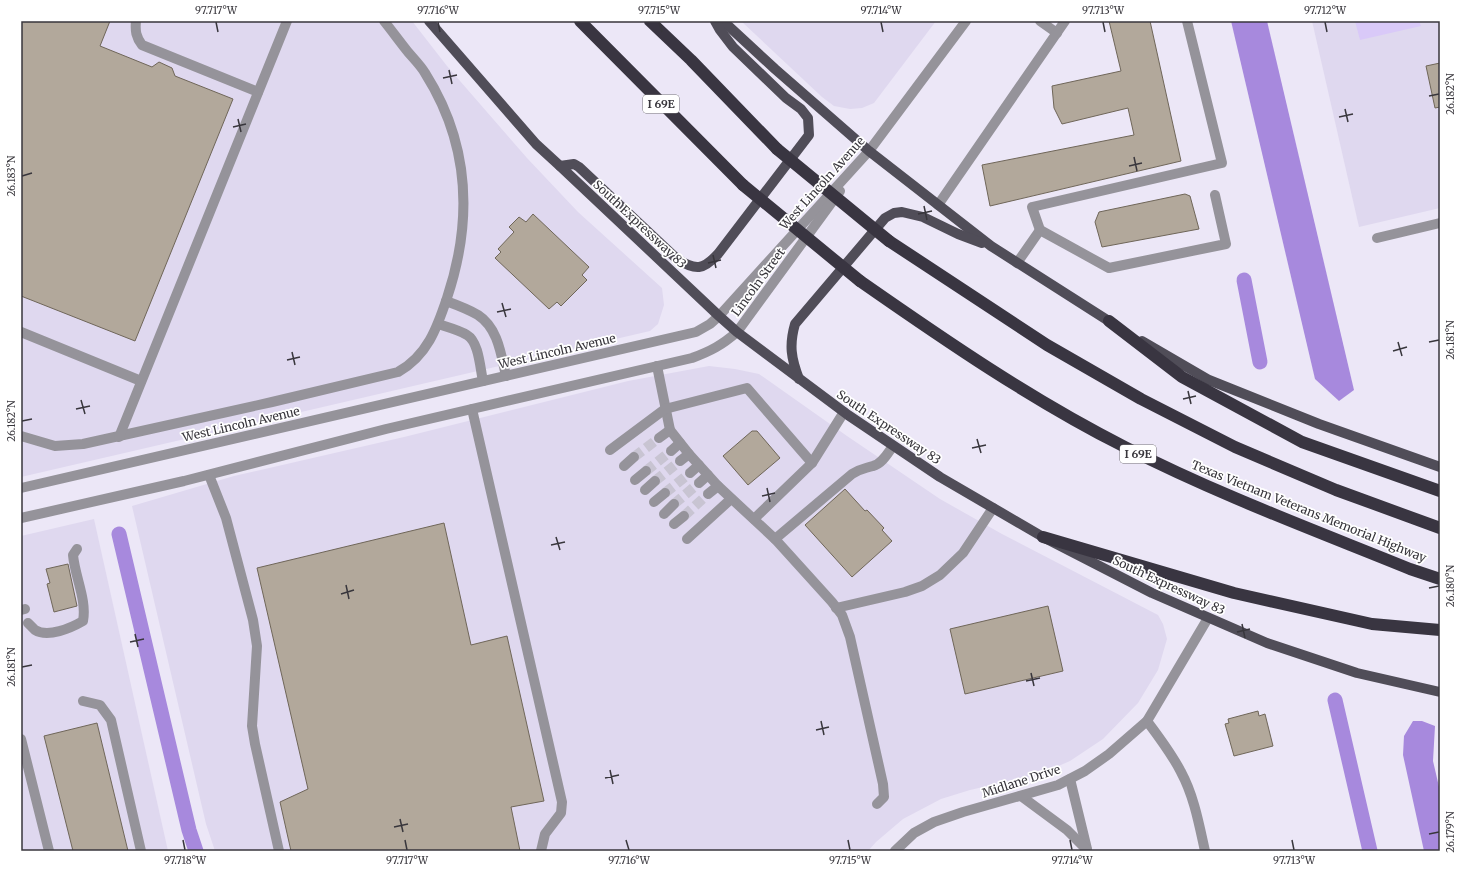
<svg xmlns="http://www.w3.org/2000/svg" width="1461" height="872" viewBox="0 0 1461 872" font-family="Merriweather,serif">
<style>
.built{fill:#dfd8ef}
.green{fill:#d9c9f8}
.water{fill:#a789dd}
.lines{fill:none;stroke-linecap:round;stroke-linejoin:round}
.canal{stroke:#a789dd;stroke-width:15}
.building{fill:#b2a89b;stroke:#6f6659}
.minor-tunnel{stroke:#c8c4d2;stroke-width:10;stroke-dasharray:10 5;stroke-linecap:butt}
.minor{stroke:#95939a;stroke-width:10}
.major{stroke:#504d58;stroke-width:10}
.highway{stroke:#393541;stroke-width:12}
.highway-bridge{stroke:#393541;stroke-width:12}
.ticks{fill:none;stroke:#38363c;stroke-width:1.5}
.labels{text-anchor:middle;dominant-baseline:central;stroke-width:3.5;stroke-linejoin:round;paint-order:stroke}
.shield{fill:#fff;stroke:#747276;stroke-width:1}
.shield-label{font-size:11px;font-weight:bold;fill:#38363c}
.street-label{font-size:12px;fill:#38363c;stroke:#fff}
.neatline{fill:none;stroke:#38363c;stroke-width:1.5}
.ticks-label{font-size:10px;text-anchor:middle;fill:#38363c}
</style>
<rect width="100%" height="100%" fill="#ece7f7"/>
<!-- built -->
<g class="built">
<path d="M 21,21 L 412,21 L 447,66 L 527,158 L 578,212 L 662,288 L 664,305 L 658,324 L 650,331 L 21,477 Z"/>
<path d="M 741,21 L 936,21 L 874,103 L 862,108 L 850,109 L 834,106 L 822,97 Z"/>
<path d="M 1312,21 L 1440,21 L 1440,208 L 1359,227 Z"/>
<path d="M 709,366 L 735,369 L 759,374 L 847,436 L 940,499 L 1002,534 L 1158,615 L 1163,624 L 1167,639 L 1158,670 L 1138,703 L 1103,739 L 1070,761 L 1040,774 L 970,790 L 941,799 L 903,819 L 876,842 L 868,851 L 215,851 L 206,824 L 132,506 L 234,476 L 404,437 L 628,381 Z"/>
<path d="M 94,519 L 168,851 L 21,851 L 21,536 Z"/>
</g>
<!-- green -->
<path class="green" d="M 1355,21 L 1419,21 L 1421,26 L 1360,40 Z"/>
<!-- water -->
<g class="water">
<path d="M 1231,21 L 1267,21 L 1354,390 L 1339,401 L 1315,379 Z"/>
<path d="M 1413,721 L 1422,721 L 1435,726 L 1433,761 L 1440,791 L 1440,851 L 1424,851 L 1403,755 L 1404,736 Z"/>
</g>
<g class="lines">
<!-- canal -->
<g class="canal">
<path d="M 1244,280 L 1260,362"/>
<path d="M 119,534 L 189,830 L 196,851"/>
<path d="M 1335,700 L 1370,851"/>
</g>
</g>
<!-- building -->
<g class="building">
<path d="M 21,21 L 110,21 L 100,46 L 152,67 L 159,62 L 172,68 L 175,76 L 233,99 L 135,341 L 21,296 Z"/>
<path d="M 1109,21 L 1150,21 L 1181,161 L 990,206 L 982,165 L 1134,135 L 1128,108 L 1062,124 L 1054,108 L 1052,86 L 1121,71 Z"/>
<path d="M 1440,63 L 1440,107 L 1435,108 L 1426,66 Z"/>
<path d="M 1185,194 L 1190,196 L 1199,229 L 1102,247 L 1095,222 L 1099,212 Z"/>
<path d="M 533,214 L 589,267 L 582,275 L 587,280 L 561,306 L 557,302 L 549,309 L 495,258 L 501,252 L 498,249 L 514,232 L 509,227 L 519,217 L 526,222 Z"/>
<path d="M 752,431 L 757,431 L 780,458 L 748,485 L 723,456 Z"/>
<path d="M 845,489 L 865,511 L 867,510 L 884,528 L 882,530 L 892,541 L 852,577 L 805,525 Z"/>
<path d="M 444,523 L 471,645 L 507,636 L 544,801 L 511,807 L 520,851 L 291,851 L 280,802 L 308,789 L 257,568 Z"/>
<path d="M 68,564 L 77,606 L 54,612 L 47,584 L 50,583 L 46,569 Z"/>
<path d="M 1048,606 L 1063,671 L 965,694 L 950,629 Z"/>
<path d="M 1258,711 L 1259,716 L 1265,714 L 1273,746 L 1234,756 L 1225,724 L 1229,723 L 1228,719 Z"/>
<path d="M 97,723 L 128,851 L 73,851 L 44,736 Z"/>
</g>
<g class="lines">
<!-- minor-tunnel -->
<g class="minor-tunnel">
<path d="M 634,457 L 659,438"/>
<path d="M 646,471 L 671,451"/>
<path d="M 655,481 L 680,461"/>
<path d="M 665,493 L 690,473"/>
<path d="M 674,504 L 699,483"/>
<path d="M 684,516 L 708,494"/>
</g>
<!-- minor -->
<g class="minor">
<path d="M 136,21 C 135,31 136,37 142,45 L 258,92"/>
<path d="M 1040,21 L 1057,33"/>
<path d="M 938,205 L 1065,21"/>
<path d="M 1040,230 L 1032,207 L 1222,163 L 1187,21"/>
<path d="M 1377,238 L 1440,223"/>
<path d="M 1017,263 L 1040,230 L 1109,268 L 1226,244 L 1215,195"/>
<path d="M 446,301 C 457,305 468,309 478,315 C 498,328 501,354 506,376"/>
<path d="M 438,324 C 447,327 459,330 467,335 C 479,342 480,368 483,381"/>
<path d="M 21,332 L 141,381"/>
<path d="M 657,366 L 670,430 L 689,454 L 718,486 L 775,539 L 832,602 L 842,615 L 850,637 L 883,784 L 884,797 L 877,804"/>
<path d="M 472,409 L 562,802 L 561,813 L 545,834 L 541,851"/>
<path d="M 21,436 L 55,446 L 83,444 L 272,402 L 398,372 C 427,356 437,328 447,298 C 473,220 470,144 425,73 C 421,66 414,59 408,52 C 400,42 392,31 384,21"/>
<path d="M 119,437 L 287,21"/>
<path d="M 659,438 L 670,430"/>
<path d="M 610,450 L 665,409 L 747,388 L 812,463"/>
<path d="M 671,451 L 680,443"/>
<path d="M 680,461 L 689,454"/>
<path d="M 624,466 L 634,457"/>
<path d="M 690,473 L 699,465"/>
<path d="M 209,475 L 226,518 L 253,620 L 257,646 L 252,726 L 255,744 L 279,851"/>
<path d="M 635,480 L 646,471"/>
<path d="M 699,483 L 708,475"/>
<path d="M 21,488 L 696,332 L 710,324 L 719,316 L 869,151 L 966,21"/>
<path d="M 645,490 L 655,481"/>
<path d="M 708,494 L 718,486"/>
<path d="M 654,502 L 665,493"/>
<path d="M 664,514 L 674,504"/>
<path d="M 21,518 L 184,481 L 386,429 L 692,358 C 711,351 722,345 737,332 L 840,191"/>
<path d="M 754,519 L 812,463 L 844,412"/>
<path d="M 674,524 L 684,516"/>
<path d="M 687,539 L 731,499"/>
<path d="M 775,539 L 852,474 C 862,468 863,469 873,466 C 882,464 888,453 893,446"/>
<path d="M 836,608 L 905,592 L 922,586 L 940,575 L 963,553 L 993,508"/>
<path d="M 21,610 L 25,609"/>
<path d="M 28,623 C 30,625 33,628 35,630 C 48,638 71,628 83,621 C 87,600 75,577 73,555 L 77,549"/>
<path d="M 83,701 L 100,705 L 111,720 L 141,851"/>
<path d="M 1147,721 C 1159,737 1172,754 1181,772 C 1194,796 1199,824 1205,851"/>
<path d="M 21,739 L 49,851"/>
<path d="M 1070,779 L 1087,849"/>
<path d="M 1021,796 L 1067,830 L 1087,850"/>
<path d="M 895,851 L 914,833 L 934,822 L 963,812 L 1058,785 L 1085,771 L 1109,754 L 1147,721 L 1208,618"/>
</g>
<!-- major -->
<g class="major">
<path d="M 429,21 L 536,144 L 560,166 L 719,316 L 737,332 L 848,415 L 940,477 L 1043,537 L 1152,593 L 1267,643 L 1357,673 L 1440,692"/>
<path d="M 723,21 L 775,69 L 869,151 L 991,246 L 1115,325"/>
<path d="M 560,166 L 574,164 L 579,167 L 677,259 C 696,271 703,270 718,254 L 809,135 L 808,118 L 801,109 L 786,98 L 733,47 L 720,30 L 715,21"/>
<path d="M 1142,341 L 1209,380 L 1319,424 L 1440,467"/>
<path d="M 799,379 C 791,358 789,345 795,324 L 885,218 L 894,213 L 902,212 L 923,217 L 958,234 L 982,243"/>
</g>
<!-- highway -->
<g class="highway">
<path d="M 580,21 L 743,185"/>
<path d="M 650,21 L 691,60 L 777,149"/>
<path d="M 889,241 L 1047,345 L 1141,399 L 1235,447 L 1336,490 L 1440,528"/>
<path d="M 860,281 C 946,341 1032,400 1125,447 C 1217,494 1314,530 1410,569 L 1440,579"/>
<path d="M 1109,321 L 1182,377 L 1302,442 L 1440,491"/>
<path d="M 1043,537 L 1234,593 L 1372,624 L 1440,630"/>
</g>
<!-- highway-bridge -->
<g class="highway-bridge">
<path d="M 777,149 L 889,241"/>
<path d="M 743,185 L 860,281"/>
</g>
</g>
<!-- ticks -->
<path class="ticks" d="M 216,22 L 218,32M 438,22 L 440,32M 659,22 L 662,32M 881,22 L 883,32M 1103,22 L 1105,32M 1325,22 L 1327,32M 449,70 L 452,84M 443,78 L 457,75M 1429,96 L 1439,94M 1345,109 L 1348,122M 1339,117 L 1353,114M 238,119 L 241,132M 233,127 L 246,124M 1134,157 L 1137,171M 1129,166 L 1142,163M 22,176 L 32,173M 924,206 L 927,220M 918,214 L 932,211M 713,255 L 716,268M 708,263 L 721,260M 502,303 L 506,317M 497,312 L 511,309M 1398,342 L 1402,356M 1429,342 L 1439,340M 1393,351 L 1407,347M 292,352 L 295,365M 287,360 L 300,357M 1188,391 L 1191,404M 1183,399 L 1196,396M 81,400 L 85,414M 76,409 L 90,406M 22,421 L 32,419M 977,439 L 981,453M 972,448 L 986,445M 767,488 L 770,502M 762,496 L 775,493M 556,537 L 560,550M 551,545 L 565,542M 346,585 L 349,599M 1429,588 L 1439,586M 341,594 L 354,590M 1242,624 L 1245,638M 1237,632 L 1250,629M 135,634 L 138,647M 130,642 L 144,639M 22,667 L 32,665M 1031,673 L 1034,686M 1026,681 L 1040,678M 821,721 L 824,735M 816,730 L 829,727M 610,770 L 613,784M 605,778 L 619,775M 400,819 L 403,832M 394,827 L 408,824M 1429,834 L 1439,832M 183,840 L 185,850M 405,840 L 407,850M 626,840 L 629,850M 848,840 L 850,850M 1070,840 L 1072,850M 1292,840 L 1294,850"/>
<g class="labels">
<!-- shield labels -->
<g class="shield">
<rect x="643" y="95" width="36" height="18" rx="3"/>
<rect x="1120" y="445" width="36" height="18" rx="3"/>
</g>
<g class="shield-label">
<text x="661" y="104">I 69E</text>
<text x="1138" y="454">I 69E</text>
</g>
<!-- street labels -->
<g class="street-label">
<text transform="translate(822 183) rotate(-48)">West Lincoln Avenue</text>
<text transform="translate(640 224) rotate(43)">South Expressway 83</text>
<text transform="translate(758 282) rotate(-54)">Lincoln Street</text>
<text transform="translate(557 351) rotate(-13)">West Lincoln Avenue</text>
<text transform="translate(241 424) rotate(-13)">West Lincoln Avenue</text>
<text transform="translate(889 427) rotate(34)">South Expressway 83</text>
<text transform="translate(1309 511) rotate(22)">Texas Vietnam Veterans Memorial Highway</text>
<text transform="translate(1169 585) rotate(25)">South Expressway 83</text>
<text transform="translate(1021 781) rotate(-18)">Midlane Drive</text>
</g>
</g>
<!-- border -->
<rect width="1461" height="872" fill="none" stroke="#ffffff" stroke-width="44"/>
<rect x="22" y="22" width="1417" height="828" class="neatline"/>
<g class="ticks-label">
<text x="216" y="14">97.717°W</text>
<text x="438" y="14">97.716°W</text>
<text x="659" y="14">97.715°W</text>
<text x="881" y="14">97.714°W</text>
<text x="1103" y="14">97.713°W</text>
<text x="1325" y="14">97.712°W</text>
<text transform="translate(1450 94) rotate(-90)" y="4">26.182°N</text>
<text transform="translate(11 176) rotate(-90)" y="4">26.183°N</text>
<text transform="translate(1450 340) rotate(-90)" y="4">26.181°N</text>
<text transform="translate(11 421) rotate(-90)" y="4">26.182°N</text>
<text transform="translate(1450 586) rotate(-90)" y="4">26.180°N</text>
<text transform="translate(11 667) rotate(-90)" y="4">26.181°N</text>
<text transform="translate(1450 832) rotate(-90)" y="4">26.179°N</text>
<text x="185" y="864">97.718°W</text>
<text x="407" y="864">97.717°W</text>
<text x="629" y="864">97.716°W</text>
<text x="850" y="864">97.715°W</text>
<text x="1072" y="864">97.714°W</text>
<text x="1294" y="864">97.713°W</text>
</g>
</svg>
